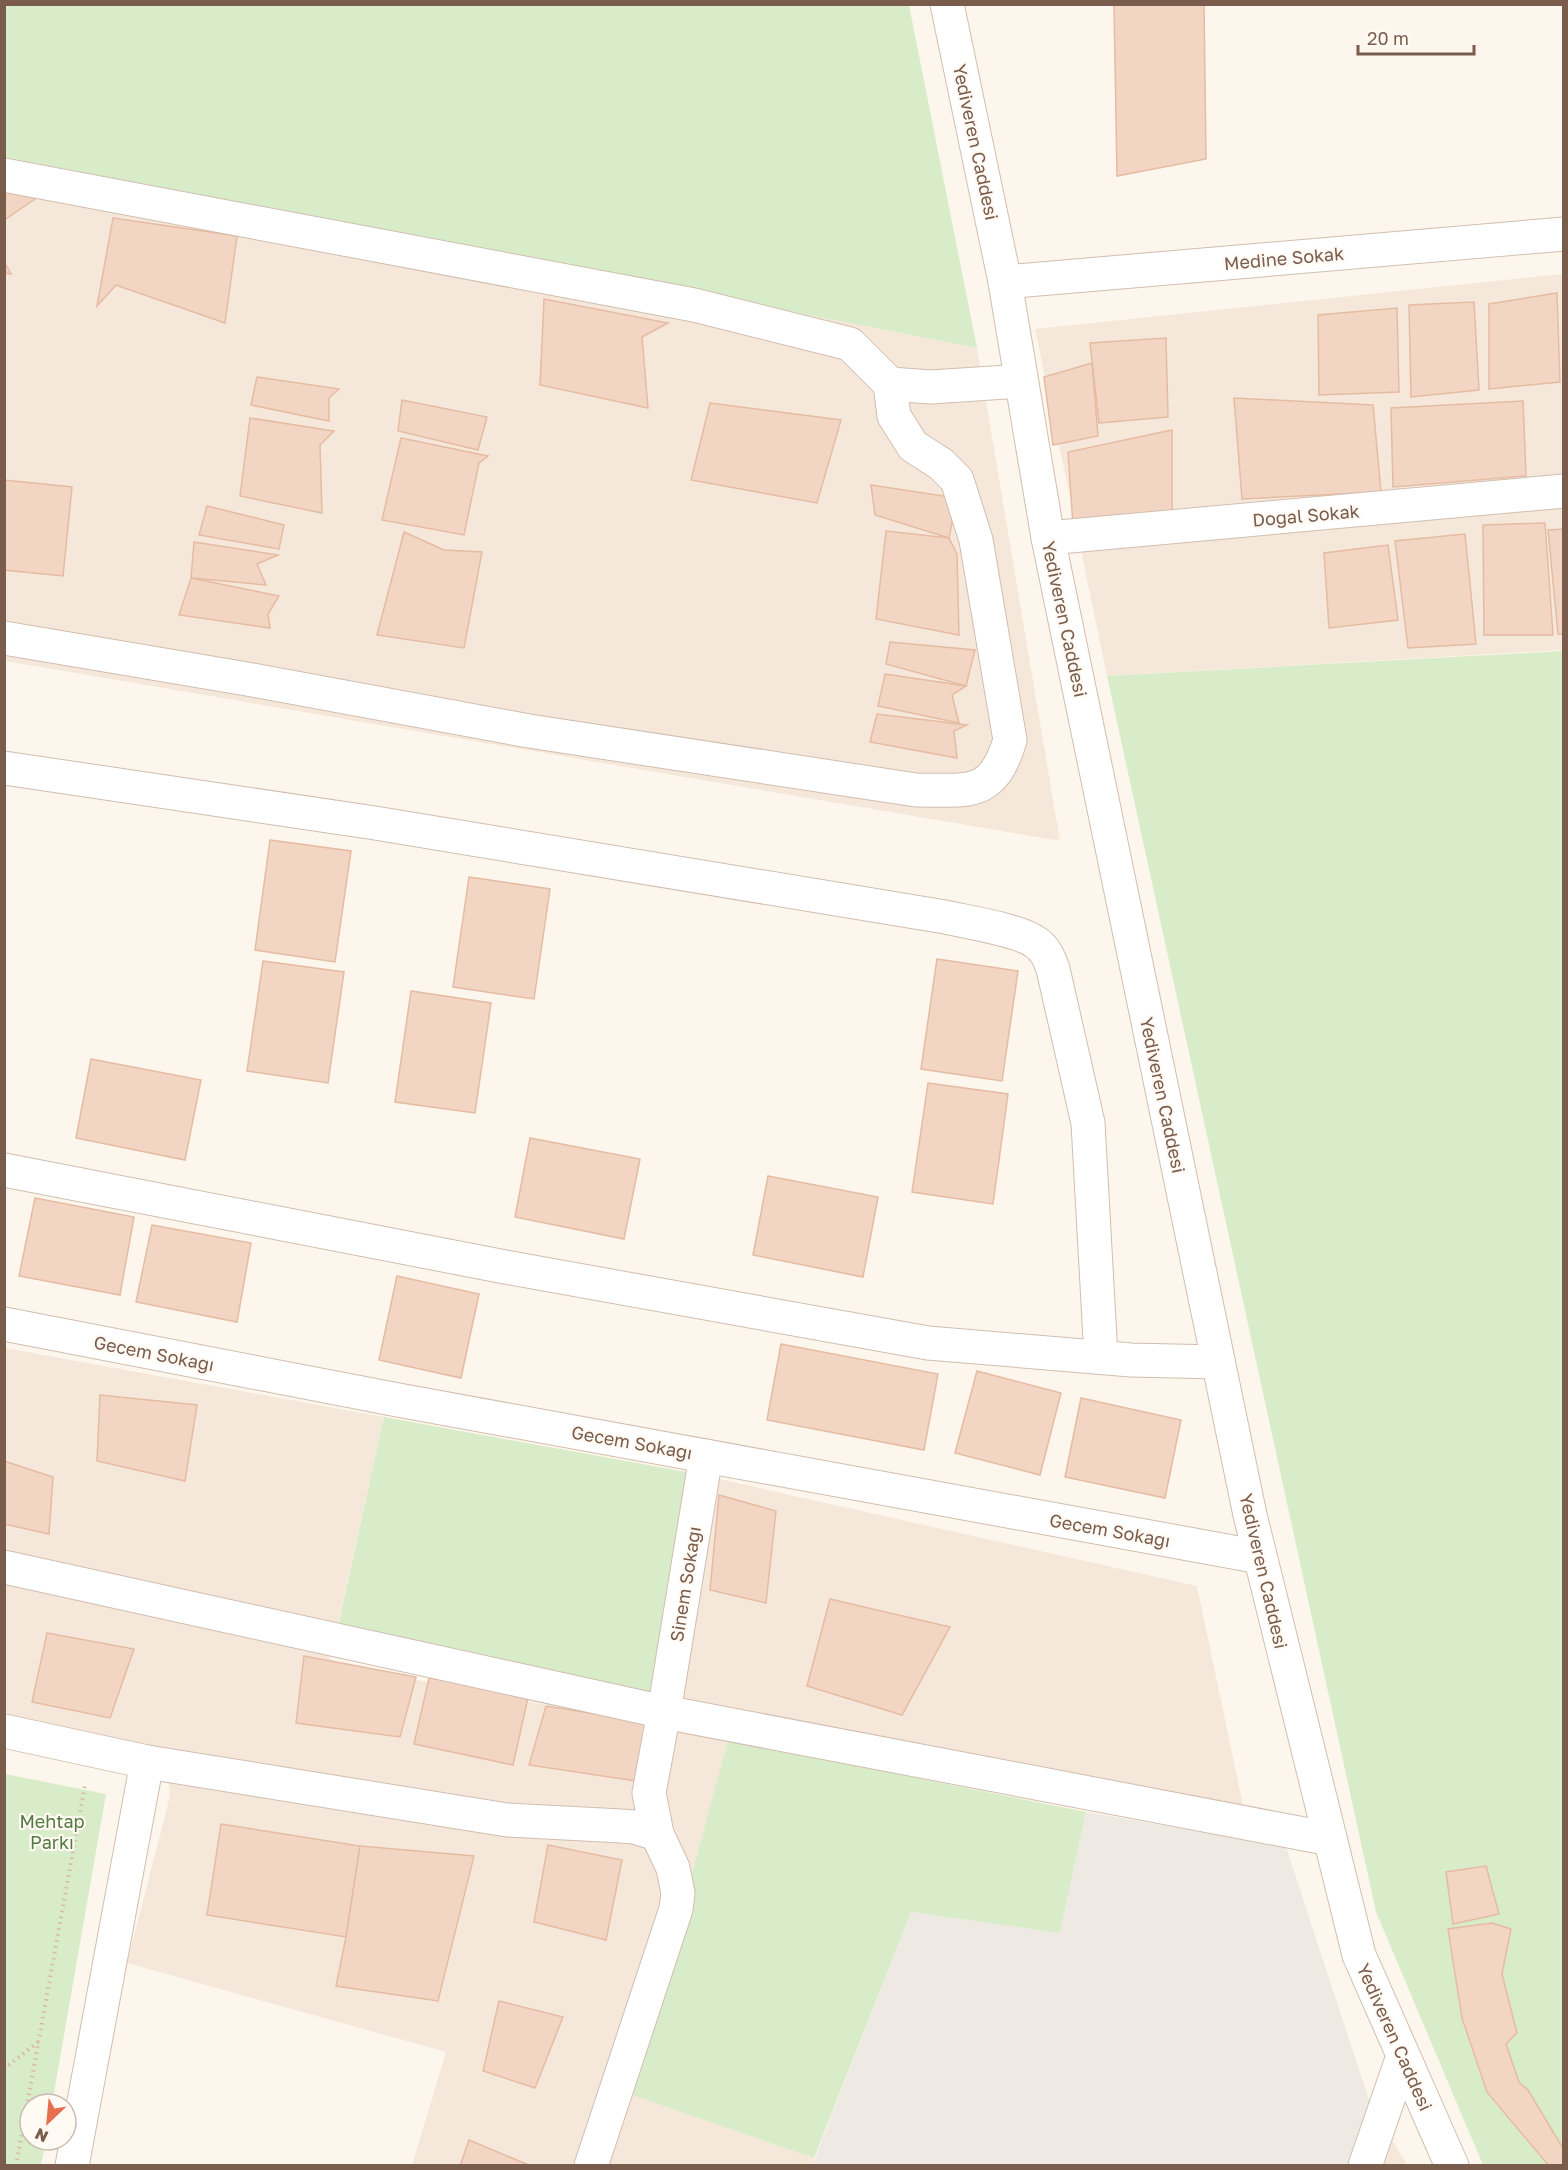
<svg xmlns="http://www.w3.org/2000/svg" width="1568" height="2170" viewBox="0 0 1568 2170" font-family="'Golos Text',sans-serif">
<style>
.residential{fill:#f5e8da}
.industrial{fill:#efe9e4}
.green{fill:#d8ecc9}
.building{fill:#f3d5c3;stroke:#e6bba3;stroke-width:1.5}
.lines{fill:none;stroke-linecap:round;stroke-linejoin:round}
.minor-casing{stroke:#d1beb0;stroke-width:35}
.path{stroke:#d9b8a5;stroke-width:4;stroke-dasharray:1.5 4.5;stroke-linecap:butt}
.minor{stroke:#fff;stroke-width:33}
.labels{text-anchor:middle;dominant-baseline:central;stroke-width:4.5;stroke-linejoin:round;paint-order:stroke}
.street-label{font-size:18px;fill:#7a5c4d;stroke:#fffaf3}
.park-label{font-size:18px;fill:#537a41;stroke:#fffaf3}
</style>
<rect width="100%" height="100%" fill="#fdf6ec"/>
<!-- residential -->
<g class="residential">
<path d="M 4,157 L 977,348 L 1060,841 L 5,661 Z"/>
<path d="M 1563,274 L 1563,650 L 1107,676 L 1035,329 Z"/>
<path d="M 5,1348 L 384,1417 L 329,1663 L 728,1740 L 632,2095 L 814,2158 L 812,2165 L 412,2165 L 446,2052 L 127,1963 L 170,1796 L 166,1758 L 5,1733 Z"/>
<path d="M 692,1473 L 1197,1586 L 1245,1815 L 649,1697 Z"/>
<path d="M 1370,2103 L 1407,2165 L 1349,2165 Z"/>
</g>
<!-- industrial -->
<path class="industrial" d="M 1086,1812 L 1286,1847 L 1370,2103 L 1349,2165 L 812,2166 L 911,1912 L 1060,1933 Z"/>
<!-- green -->
<g class="green">
<path d="M 4,5 L 909,5 L 977,348 L 5,157 Z"/>
<path d="M 1563,651 L 1563,2165 L 1483,2165 L 1376,1912 L 1107,676 Z"/>
<path d="M 384,1417 L 692,1473 L 649,1697 L 338,1626 Z"/>
<path d="M 728,1740 L 1086,1812 L 1060,1933 L 911,1912 L 814,2158 L 632,2095 Z"/>
<path d="M 5,1774 L 106,1794 L 52,2104 L 30,2104 L 30,2140 L 46,2140 L 41,2165 L 5,2165 Z"/>
</g>
<!-- building -->
<g class="building">
<path d="M 1114,4 L 1204,4 L 1206,159 L 1117,176 Z"/>
<path d="M 4,189 L 41,195 L 4,220 Z"/>
<path d="M 113,218 L 237,236 L 225,323 L 116,285 L 97,306 Z"/>
<path d="M 4,261 L 11,274 L 4,273 Z"/>
<path d="M 1557,293 L 1560,382 L 1489,389 L 1489,304 Z"/>
<path d="M 544,299 L 668,323 L 642,337 L 648,408 L 540,385 Z"/>
<path d="M 1474,302 L 1479,390 L 1411,397 L 1409,305 Z"/>
<path d="M 1397,308 L 1399,392 L 1319,395 L 1318,315 Z"/>
<path d="M 1166,338 L 1168,417 L 1099,423 L 1090,343 Z"/>
<path d="M 1092,363 L 1098,436 L 1053,445 L 1044,377 Z"/>
<path d="M 257,377 L 339,389 L 329,398 L 329,421 L 251,405 Z"/>
<path d="M 1234,398 L 1373,405 L 1381,492 L 1242,499 Z"/>
<path d="M 402,400 L 487,417 L 478,450 L 398,431 Z"/>
<path d="M 1523,401 L 1526,476 L 1393,487 L 1391,408 Z"/>
<path d="M 710,403 L 841,420 L 817,503 L 691,480 Z"/>
<path d="M 250,418 L 334,431 L 320,445 L 322,513 L 240,496 Z"/>
<path d="M 1172,430 L 1172,516 L 1073,525 L 1068,452 Z"/>
<path d="M 401,438 L 488,456 L 479,463 L 464,535 L 382,520 Z"/>
<path d="M 4,480 L 72,487 L 63,576 L 4,570 Z"/>
<path d="M 871,485 L 957,498 L 949,538 L 875,515 Z"/>
<path d="M 207,506 L 284,525 L 279,549 L 199,535 Z"/>
<path d="M 1545,523 L 1553,635 L 1484,635 L 1483,525 Z"/>
<path d="M 1564,529 L 1564,634 L 1558,634 L 1548,530 Z"/>
<path d="M 886,531 L 949,538 L 957,554 L 959,635 L 876,619 Z"/>
<path d="M 404,532 L 444,550 L 482,552 L 464,648 L 377,635 Z"/>
<path d="M 1465,534 L 1476,644 L 1408,648 L 1395,541 Z"/>
<path d="M 194,542 L 278,555 L 257,564 L 266,585 L 191,578 Z"/>
<path d="M 1388,545 L 1398,620 L 1329,628 L 1324,553 Z"/>
<path d="M 191,578 L 279,596 L 268,614 L 270,628 L 179,615 Z"/>
<path d="M 890,642 L 975,650 L 966,686 L 886,664 Z"/>
<path d="M 885,674 L 966,686 L 952,695 L 959,723 L 878,706 Z"/>
<path d="M 877,714 L 967,725 L 954,731 L 957,758 L 870,742 Z"/>
<path d="M 270,840 L 351,851 L 335,962 L 255,950 Z"/>
<path d="M 469,877 L 550,889 L 534,999 L 453,987 Z"/>
<path d="M 937,959 L 1018,971 L 1002,1081 L 921,1069 Z"/>
<path d="M 263,961 L 344,972 L 328,1083 L 247,1071 Z"/>
<path d="M 411,991 L 491,1003 L 475,1113 L 395,1102 Z"/>
<path d="M 91,1059 L 201,1080 L 185,1160 L 76,1138 Z"/>
<path d="M 928,1083 L 1008,1094 L 993,1204 L 912,1192 Z"/>
<path d="M 530,1138 L 640,1159 L 624,1239 L 515,1217 Z"/>
<path d="M 768,1176 L 878,1197 L 863,1277 L 753,1255 Z"/>
<path d="M 35,1198 L 134,1217 L 120,1295 L 19,1276 Z"/>
<path d="M 152,1225 L 251,1243 L 237,1322 L 136,1302 Z"/>
<path d="M 397,1276 L 479,1294 L 461,1378 L 379,1360 Z"/>
<path d="M 781,1344 L 938,1374 L 924,1450 L 767,1420 Z"/>
<path d="M 977,1371 L 1061,1393 L 1040,1475 L 955,1453 Z"/>
<path d="M 100,1395 L 197,1405 L 185,1481 L 97,1461 Z"/>
<path d="M 1081,1398 L 1181,1420 L 1165,1498 L 1065,1477 Z"/>
<path d="M 4,1461 L 53,1477 L 49,1534 L 4,1524 Z"/>
<path d="M 719,1495 L 776,1511 L 766,1603 L 710,1590 Z"/>
<path d="M 830,1599 L 950,1627 L 902,1715 L 807,1686 Z"/>
<path d="M 47,1633 L 134,1649 L 110,1718 L 32,1702 Z"/>
<path d="M 304,1656 L 416,1677 L 400,1737 L 296,1723 Z"/>
<path d="M 429,1678 L 529,1693 L 513,1765 L 414,1744 Z"/>
<path d="M 546,1706 L 646,1722 L 636,1781 L 529,1765 Z"/>
<path d="M 221,1824 L 360,1846 L 346,1937 L 207,1915 Z"/>
<path d="M 548,1845 L 622,1860 L 606,1940 L 534,1922 Z"/>
<path d="M 360,1846 L 474,1856 L 438,2001 L 336,1986 L 346,1937 Z"/>
<path d="M 1486,1866 L 1499,1914 L 1453,1924 L 1446,1872 Z"/>
<path d="M 1492,1923 L 1511,1929 L 1502,1974 L 1517,2033 L 1506,2044 L 1519,2082 L 1528,2090 L 1564,2150 L 1564,2166 L 1549,2166 L 1487,2092 L 1462,2018 L 1448,1929 Z"/>
<path d="M 499,2001 L 563,2017 L 535,2088 L 483,2071 Z"/>
<path d="M 469,2140 L 531,2166 L 460,2166 Z"/>
</g>
<g class="lines">
<!-- minor casing -->
<g class="minor-casing">
<g id="minor">
<path d="M 947,4 L 1005,282 L 1048,538 L 1250,1515 L 1359,1955 L 1452,2166"/>
<path d="M 4,175 L 694,305 L 850,344 L 890,384 L 931,387 L 1021,381"/>
<path d="M 1005,282 L 1564,234"/>
<path d="M 1048,538 L 1564,491"/>
<path d="M 4,638 L 247,679 L 529,731 L 916,790 C 968,790 993,798 1010,740 L 976,540 L 957,480 L 941,464 L 913,446 L 894,416 L 890,384"/>
<path d="M 4,768 L 375,823 L 945,917 C 967,922 1019,930 1035,942 C 1045,948 1049,958 1053,969 L 1088,1123 L 1101,1357"/>
<path d="M 4,1170 L 505,1267 L 928,1343 L 1131,1360 L 1218,1362"/>
<path d="M 4,1324 L 398,1400 L 1260,1557"/>
<path d="M 4,1567 L 664,1712 L 1330,1839"/>
<path d="M 4,1731 L 147,1762 L 507,1820 L 621,1826 L 634,1827 L 657,1834"/>
<path d="M 72,2166 L 147,1762"/>
<path d="M 591,2166 L 676,1909 L 678,1893 L 673,1868 L 657,1834 L 649,1793 L 664,1712 L 706,1456"/>
<path d="M 1365,2166 L 1403,2056"/>
</g>
</g>
<!-- path -->
<g class="path">
<path d="M 4,2069 L 38,2042"/>
<path d="M 16,2166 L 85,1785"/>
</g>
<!-- minor -->
<use href="#minor" class="minor"/>
</g>
<g class="labels">
<!-- street labels -->
<g class="street-label">
<text transform="translate(976 142) rotate(78)">Yediveren Caddesi</text>
<text transform="translate(1284 258) rotate(-5)">Medine Sokak</text>
<text transform="translate(1306 515) rotate(-5)">Doğal Sokak</text>
<text transform="translate(1065 619) rotate(78)">Yediveren Caddesi</text>
<text transform="translate(1163 1095) rotate(78)">Yediveren Caddesi</text>
<text transform="translate(154 1353) rotate(11)">Gecem Sokağı</text>
<text transform="translate(632 1442) rotate(10)">Gecem Sokağı</text>
<text transform="translate(1110 1530) rotate(10)">Gecem Sokağı</text>
<text transform="translate(1264 1571) rotate(77)">Yediveren Caddesi</text>
<text transform="translate(685 1584) rotate(-81)">Sinem Sokağı</text>
<text transform="translate(1395 2037) rotate(66)">Yediveren Caddesi</text>
</g>
<!-- park labels -->
<g class="park-label">
<text x="52" y="1821">Mehtap<tspan x="52" dy="21">Parkı</tspan></text>
</g>
</g>
<!-- border -->
<rect width="1568" height="2170" fill="none" stroke="#7a5c4d" stroke-width="12"/>
<!-- north arrow -->
<g transform="translate(48 2122) rotate(206)"><circle r="28" fill="#fffaf3" stroke="#cabbb1" stroke-width="1.5"/>
<path d="M0-4.5L10 22L0 15L-10 22Z" fill="#e76f51"/>
<text y="-9" font-size="16" font-weight="bold" text-anchor="middle" fill="#7a5c4d">N</text>
</g>
<!-- scale -->
<path d="M1358 45v9h116v-9" fill="none" stroke="#7a5c4d" stroke-width="3"/>
<text x="1367" y="45" font-size="18" fill="#7a5c4d" stroke="#fffaf3" stroke-width="4.5" paint-order="stroke">20 m</text>
</svg>
